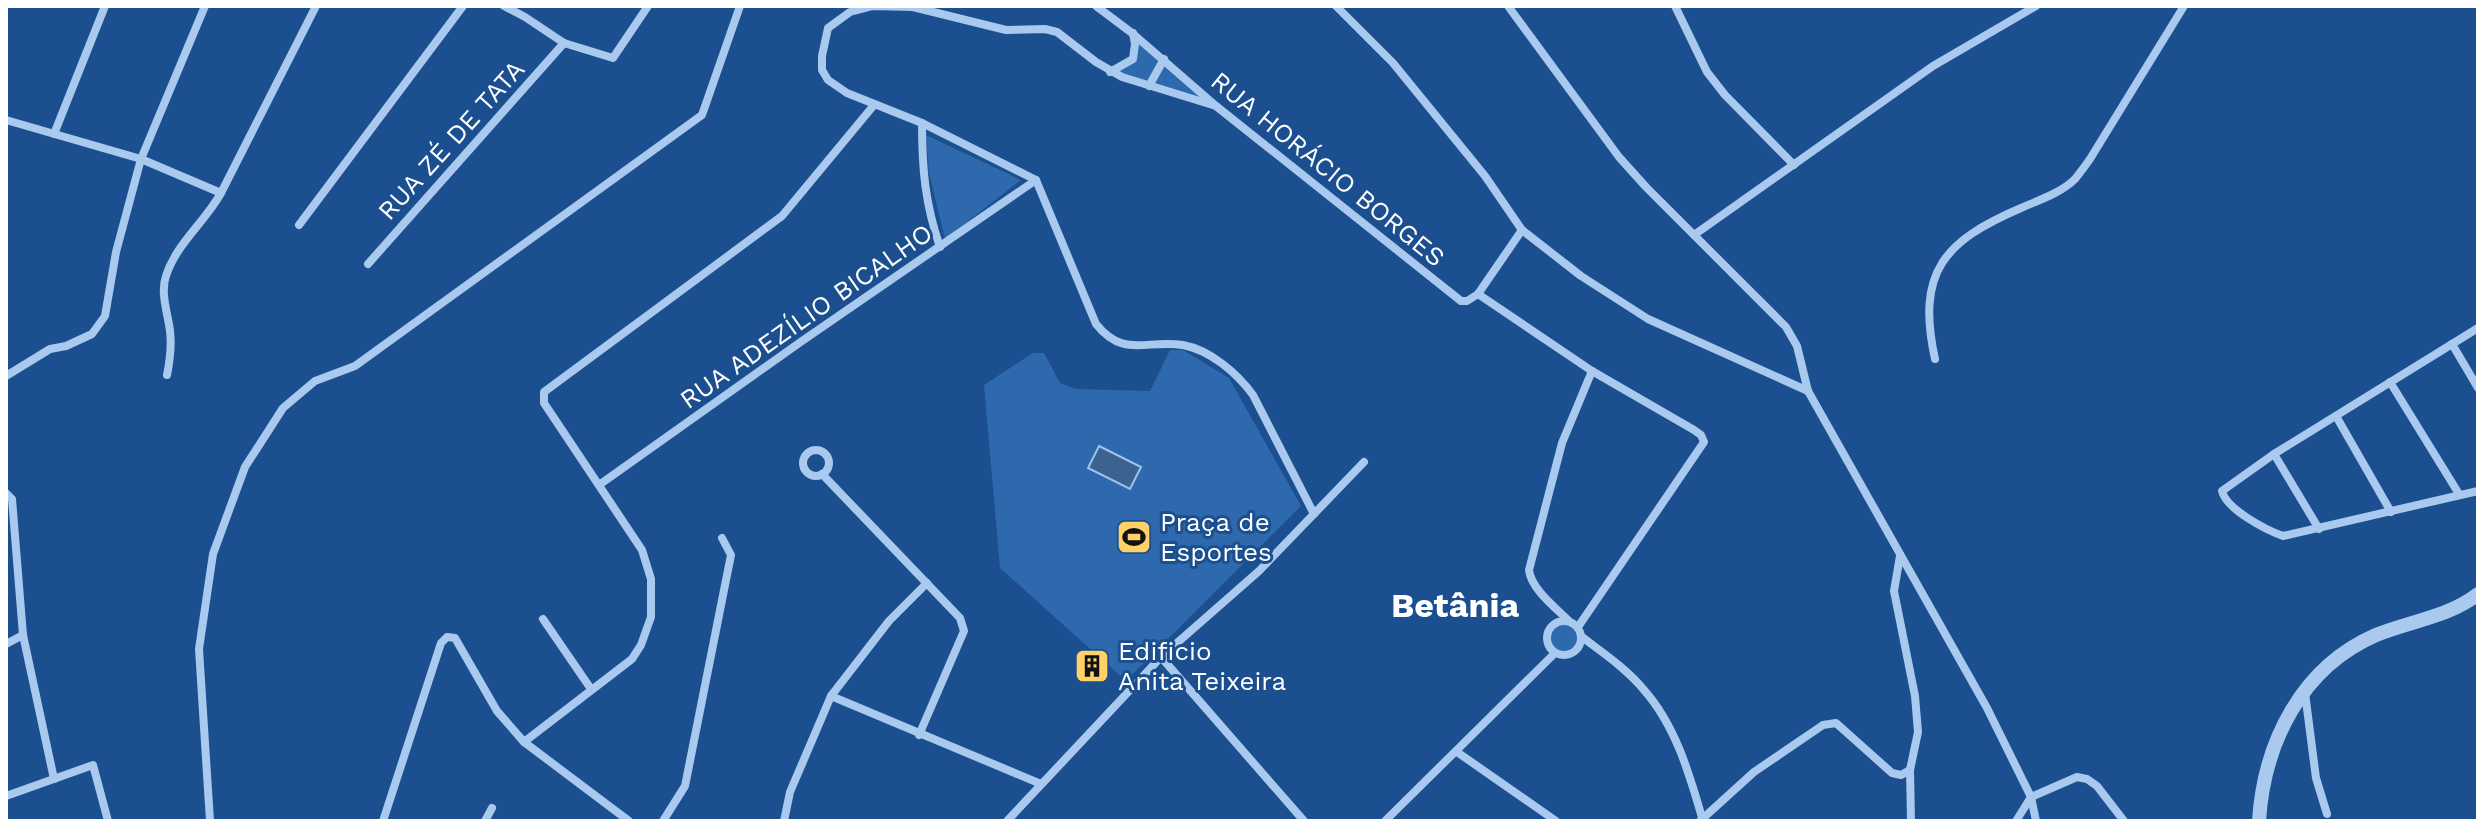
<svg xmlns="http://www.w3.org/2000/svg" width="2484" height="827" viewBox="0 0 2484 827" font-family="'Work Sans',sans-serif">
<style>
.green{fill:#2e69ad}
.water{fill:#3c6290;stroke:#9cc4f0;stroke-width:2}
.lines{fill:none;stroke-linecap:round;stroke-linejoin:round}
.minor{stroke:#a9c9ee;stroke-width:8}
.tertiary{stroke:#a9c9ee;stroke-width:14}
.labels{text-anchor:middle;dominant-baseline:central;stroke-width:6;stroke-linejoin:round;paint-order:stroke}
.street-label{font-size:26px;fill:#fff;stroke:#1b4f8f}
.poi-label{font-size:26px;fill:#fff;stroke:#1b4f8f;text-anchor:start}
.district-label{font-size:34px;font-weight:bold;fill:#fff;stroke:#1b4f8f}
</style>
<rect width="100%" height="100%" fill="#1b4f8f"/>
<!-- green -->
<g class="green">
<path d="M 1133,35 L 1214,105 L 1112,72 L 1128,66 Z"/>
<path d="M 926,135 L 1021,180 L 945,239 L 929,173 Z"/>
<path d="M 1170,350 L 1183,350 L 1229,378 L 1301,506 L 1126,681 L 1000,568 L 984,385 L 1033,353 L 1044,353 L 1060,383 L 1076,389 L 1150,391 Z"/>
<circle cx="1565" cy="638" r="15"/>
</g>
<!-- water -->
<path class="water" d="M 1099,446 L 1141,467 L 1130,489 L 1088,468 Z"/>
<g class="lines">
<!-- minor -->
<g class="minor">
<path d="M 504,6 L 525,17 L 564,43 L 613,58 L 648,6"/>
<path d="M 1096,6 L 1132,33 L 1216,106 L 1461,301 L 1467,301 L 1478,294 L 1522,230"/>
<path d="M 1336,6 L 1393,63 L 1485,176 L 1522,230 L 1581,276 L 1648,319 L 1808,391"/>
<path d="M 1508,6 L 1619,157 L 1646,187 L 1786,327 L 1797,346 L 1808,391 L 1987,708 L 2031,797 L 2036,821"/>
<path d="M 1675,6 L 1707,72 L 1725,95 L 1794,165"/>
<path d="M 1110,72 L 1133,59 L 1135,44 L 1133,33"/>
<path d="M 1149,86 L 1164,59"/>
<path d="M 1216,106 L 1122,77 L 1096,62 L 1057,32 L 1045,29 L 1006,30 L 913,7 L 873,6 L 850,12 L 828,28 L 822,56 L 822,70 L 828,80 L 847,93 L 922,123 L 1036,180 L 1096,324 C 1124,359 1146,339 1183,345 C 1210,350 1237,373 1253,395 L 1314,514"/>
<path d="M 6,120 L 141,159 L 221,193"/>
<path d="M 922,123 C 922,168 925,204 940,247"/>
<path d="M 54,134 L 105,6"/>
<path d="M 299,225 L 463,6"/>
<path d="M 1694,235 L 1933,66 L 2036,6"/>
<path d="M 368,264 L 564,43"/>
<path d="M 1478,294 L 1592,371 L 1694,430 L 1701,435 L 1704,442 L 1578,627"/>
<path d="M 2478,328 L 2274,454 L 2222,491 C 2226,509 2266,530 2283,536 L 2478,491"/>
<path d="M 2452,344 L 2478,388"/>
<path d="M 1935,359 C 1916,272 1944,241 2021,208 C 2039,200 2061,193 2075,179 C 2080,173 2085,166 2090,159 L 2184,6"/>
<path d="M 167,375 C 170,360 172,347 170,331 C 168,314 160,293 166,276 C 176,244 205,222 221,193 L 316,6"/>
<path d="M 6,376 L 50,349 L 66,346 L 92,334 L 105,316 L 116,252 L 141,159 L 205,6"/>
<path d="M 2390,382 L 2459,494"/>
<path d="M 2336,416 L 2391,512"/>
<circle cx="816" cy="463" r="13"/>
<path d="M 2274,454 L 2319,529"/>
<path d="M 822,474 L 960,618 L 964,631 L 919,735"/>
<path d="M 599,485 L 802,341 L 1036,180"/>
<path d="M 6,493 L 12,499 L 23,635 L 54,779"/>
<path d="M 1900,556 L 1894,591 L 1915,696 L 1918,732 L 1910,770 L 1911,821"/>
<path d="M 543,619 L 591,689"/>
<circle cx="1564" cy="638" r="17"/>
<path d="M 1569,621 C 1556,608 1531,589 1529,570 L 1562,443 L 1592,371"/>
<path d="M 1582,637 C 1603,653 1627,669 1644,690 C 1676,726 1690,776 1703,821"/>
<path d="M 6,644 L 23,635"/>
<path d="M 1161,657 L 1304,821"/>
<path d="M 2305,693 L 2316,778 L 2327,814"/>
<path d="M 831,696 L 1041,784"/>
<path d="M 524,742 L 632,659 L 641,645 L 651,617 L 651,579 L 642,550 L 544,403 L 544,392 L 782,216 L 874,105"/>
<path d="M 1457,752 L 1556,821"/>
<path d="M 6,796 L 93,765 L 108,821"/>
<path d="M 210,821 L 199,649 L 213,554 L 245,467 L 283,408 L 315,381 L 355,366 L 702,115 L 740,6"/>
<path d="M 383,821 L 441,643 L 447,637 L 455,638 L 497,711 L 524,742 L 629,821"/>
<path d="M 485,821 L 492,808"/>
<path d="M 663,821 L 685,786 L 731,555 L 722,538"/>
<path d="M 784,821 L 790,792 L 831,696 L 889,621 L 927,583"/>
<path d="M 1007,821 L 1161,657 L 1259,571 L 1364,462"/>
<path d="M 1385,821 L 1555,653"/>
<path d="M 1700,821 L 1754,772 L 1823,725 L 1836,723 L 1892,773 L 1901,775 L 1910,770"/>
<path d="M 2016,821 L 2031,797 L 2077,777 L 2087,779 L 2097,786 L 2124,821"/>
</g>
<!-- tertiary -->
<path class="tertiary" d="M 2259,821 C 2264,742 2302,667 2376,635 C 2410,621 2449,617 2478,594"/>
</g>
<!-- icons -->
<defs>
<g id="stadium-square" transform="scale(1.8)"><rect x="-9" y="-9" width="18" height="18" rx="4" fill="#ffd166" stroke="#1b4f8f"/><path d="M0-5a6.5 5 0 1 0 0 10a6.5 5 0 1 0 0-10ZM-3.5-1.8h7v3.6h-7Z" fill="#111"/></g>
<g id="building-square" transform="scale(1.8)"><rect x="-9" y="-9" width="18" height="18" rx="4" fill="#ffd166" stroke="#1b4f8f"/><path d="M-4-6H4V6H1V3H-1V6H-4ZM-2.5-4.3h1.7v1.8h-1.7ZM.8-4.3h1.7v1.8H.8ZM-2.5-1h1.7V.8h-1.7ZM.8-1h1.7V.8H.8Z" fill="#111"/></g>
</defs>
<g fill-rule="evenodd">
<use href="#stadium-square" x="1134" y="537"/>
<use href="#building-square" x="1092" y="666"/>
</g>
<g class="labels">
<!-- street labels -->
<g class="street-label">
<text transform="translate(451 140) rotate(-48)">RUA ZÉ DE TATA</text>
<text transform="translate(1328 169) rotate(39)">RUA HORÁCIO BORGES</text>
<text transform="translate(806 316) rotate(-35)">RUA ADEZÍLIO BICALHO</text>
</g>
<!-- poi labels -->
<g class="poi-label">
<text x="1160" y="522">Praça de<tspan x="1160" dy="30">Esportes</tspan></text>
<text x="1118" y="651">Edificio<tspan x="1118" dy="30">Anita Teixeira</tspan></text>
</g>
<!-- district labels -->
<g class="district-label">
<text x="1455" y="605">Betânia</text>
</g>
</g>
<!-- border -->
<rect width="2484" height="827" fill="none" stroke="#ffffff" stroke-width="16"/>
</svg>
